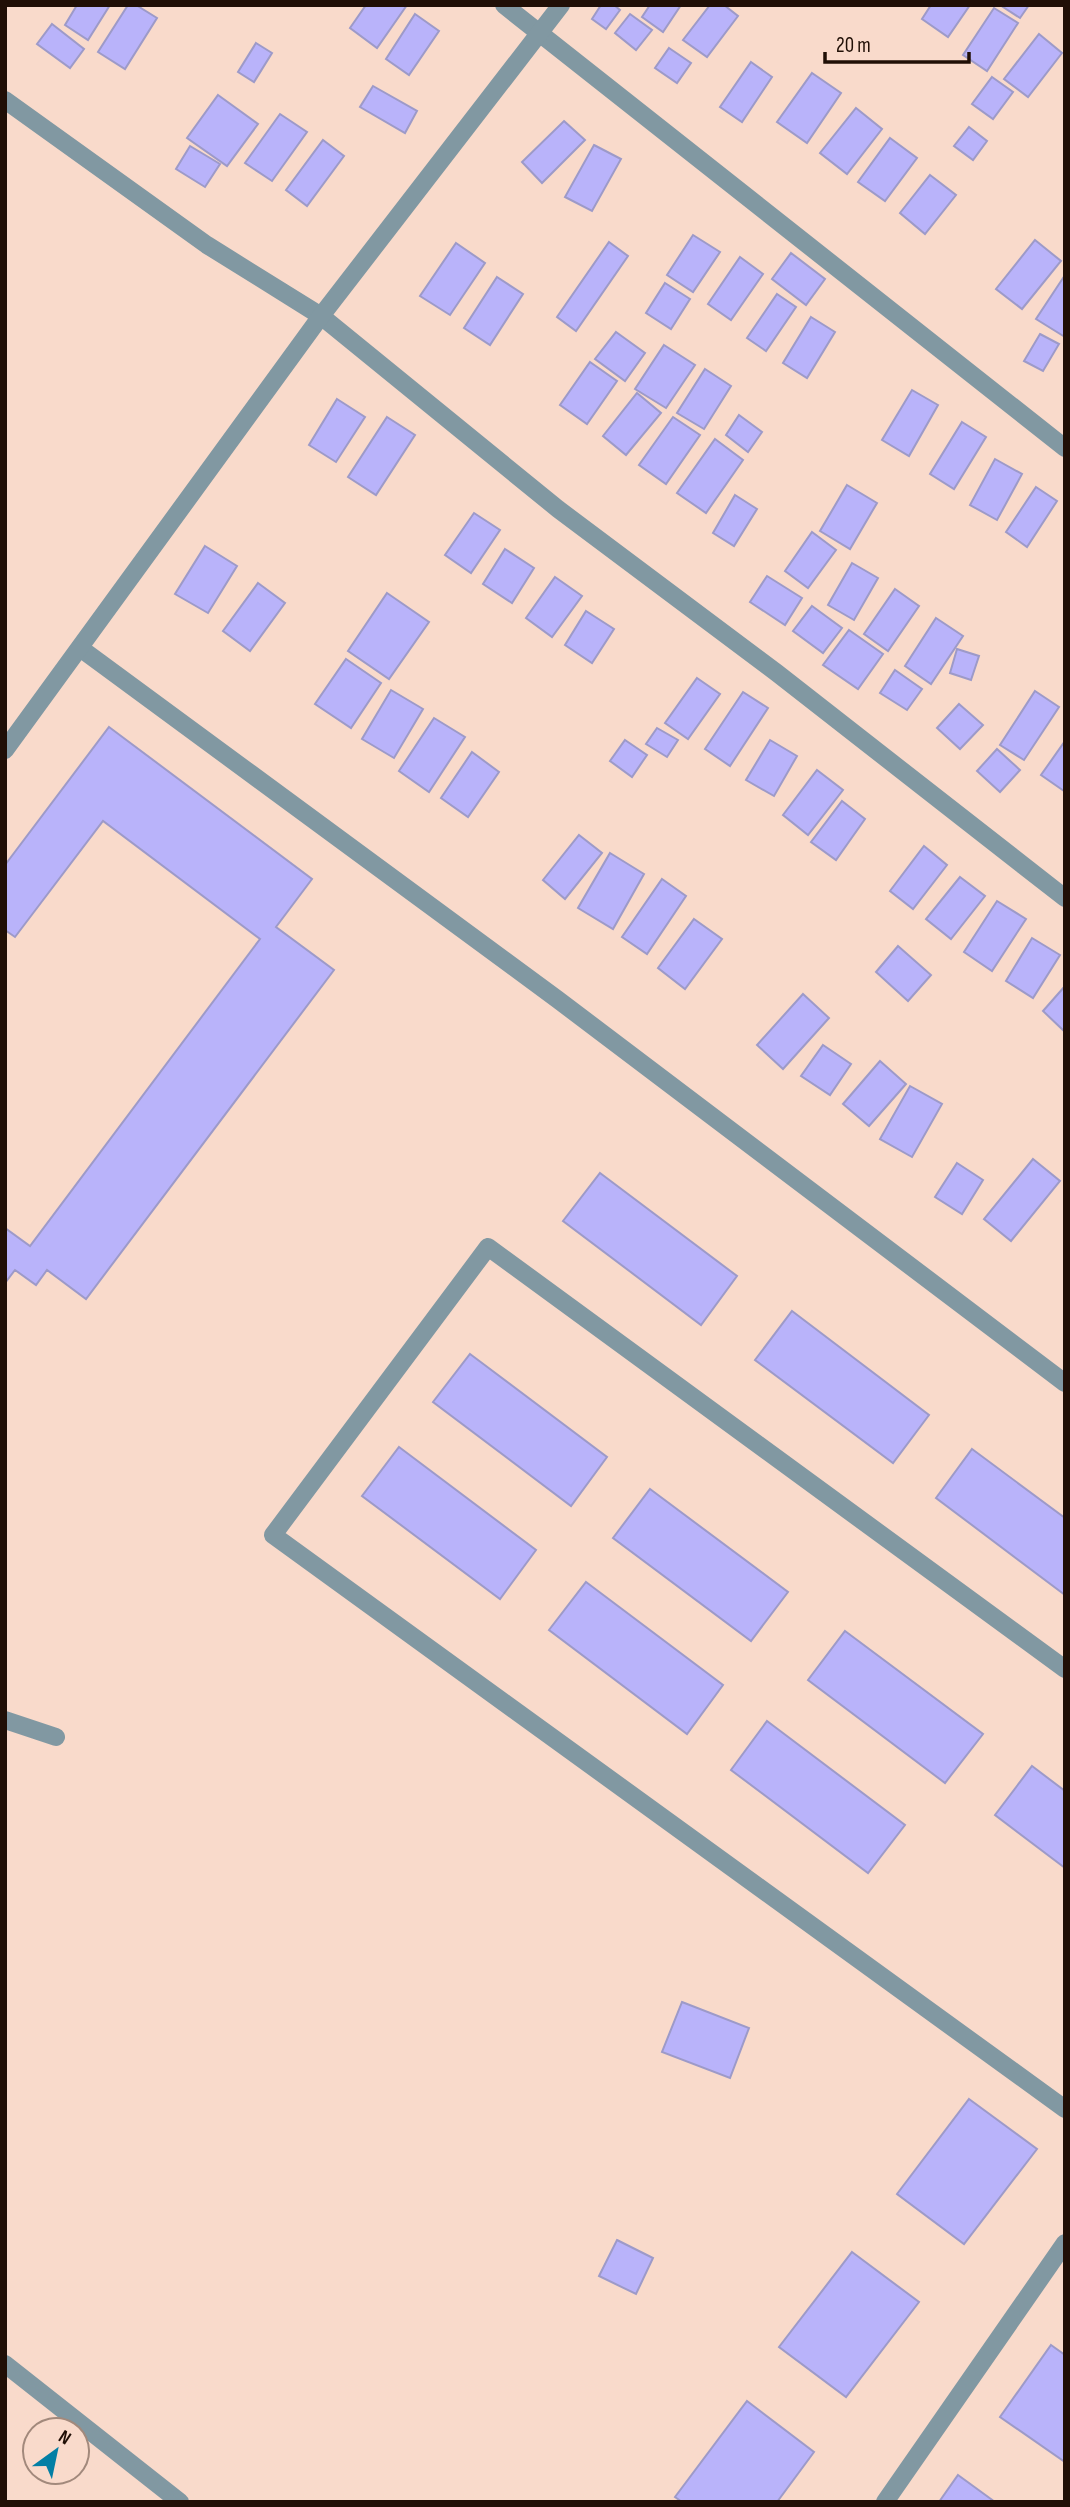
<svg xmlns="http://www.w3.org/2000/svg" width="1070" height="2507" viewBox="0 0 1070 2507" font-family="'Sofia Sans Condensed',sans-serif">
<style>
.building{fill:#b9b3fa;stroke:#9d9ac8;stroke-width:2}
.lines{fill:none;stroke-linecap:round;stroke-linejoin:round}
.service{stroke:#8198a2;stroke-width:18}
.minor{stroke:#8198a2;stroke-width:18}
.tertiary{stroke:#8198a2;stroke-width:18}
</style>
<rect width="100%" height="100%" fill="#f9dacb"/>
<!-- building -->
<g class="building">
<path d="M 77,5 L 110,5 L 88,40 L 65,25 Z"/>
<path d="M 128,5 L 136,5 L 157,18 L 125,69 L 98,52 Z"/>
<path d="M 366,5 L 407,5 L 377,48 L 350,28 Z"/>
<path d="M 601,5 L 614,5 L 620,10 L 606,29 L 592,19 Z"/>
<path d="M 650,5 L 681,5 L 663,32 L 642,17 Z"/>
<path d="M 710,5 L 724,5 L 738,16 L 707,57 L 683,40 Z"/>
<path d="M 931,5 L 970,5 L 948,37 L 922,19 Z"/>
<path d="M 1000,5 L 1029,5 L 1020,18 Z"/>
<path d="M 994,8 L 1018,23 L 987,71 L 963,55 Z"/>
<path d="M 415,14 L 439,31 L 409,75 L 386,59 Z"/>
<path d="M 630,14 L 652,30 L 636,50 L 615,33 Z"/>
<path d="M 52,24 L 84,49 L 70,68 L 37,44 Z"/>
<path d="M 1039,34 L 1062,53 L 1028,97 L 1004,79 Z"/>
<path d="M 256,43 L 272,53 L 254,82 L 238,72 Z"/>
<path d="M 669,48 L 691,63 L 677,83 L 655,68 Z"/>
<path d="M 751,62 L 772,77 L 742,122 L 720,107 Z"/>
<path d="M 812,73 L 841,93 L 807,143 L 777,122 Z"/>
<path d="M 992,77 L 1013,92 L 993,119 L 972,104 Z"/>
<path d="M 373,86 L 417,111 L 405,133 L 360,107 Z"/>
<path d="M 218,95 L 258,124 L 227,166 L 187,138 Z"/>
<path d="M 856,108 L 882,129 L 847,174 L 820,153 Z"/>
<path d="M 280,114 L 307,132 L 272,181 L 245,163 Z"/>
<path d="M 564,121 L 585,140 L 542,183 L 522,162 Z"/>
<path d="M 969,127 L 987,141 L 973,160 L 954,146 Z"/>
<path d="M 890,138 L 917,158 L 885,201 L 858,182 Z"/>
<path d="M 323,140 L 344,156 L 307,206 L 286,190 Z"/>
<path d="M 594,145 L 621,159 L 592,211 L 565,197 Z"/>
<path d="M 190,146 L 220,164 L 205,187 L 176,169 Z"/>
<path d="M 930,175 L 956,195 L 925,234 L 900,213 Z"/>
<path d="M 693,235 L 720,252 L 693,292 L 667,275 Z"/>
<path d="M 1035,240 L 1061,261 L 1022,309 L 996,289 Z"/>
<path d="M 609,242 L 628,256 L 576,331 L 557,317 Z"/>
<path d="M 456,243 L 485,263 L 450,315 L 420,296 Z"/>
<path d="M 791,253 L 825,279 L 806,305 L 772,279 Z"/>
<path d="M 740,257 L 763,274 L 731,320 L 708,304 Z"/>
<path d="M 1065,275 L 1065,337 L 1036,319 Z"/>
<path d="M 497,277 L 523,294 L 490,345 L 464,328 Z"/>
<path d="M 665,283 L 690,299 L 671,329 L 646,313 Z"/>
<path d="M 777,294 L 796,307 L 766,351 L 747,338 Z"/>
<path d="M 811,317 L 835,332 L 807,378 L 783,363 Z"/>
<path d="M 616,332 L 645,353 L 625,381 L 595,359 Z"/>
<path d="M 1040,334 L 1059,344 L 1043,371 L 1024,361 Z"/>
<path d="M 664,345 L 695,365 L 666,408 L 635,389 Z"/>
<path d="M 590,362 L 617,381 L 587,424 L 560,405 Z"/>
<path d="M 705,369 L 731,386 L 704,429 L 677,413 Z"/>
<path d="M 912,390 L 938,405 L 909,456 L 882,440 Z"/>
<path d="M 637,393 L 661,413 L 626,455 L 603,436 Z"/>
<path d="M 337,399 L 365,417 L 336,462 L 309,445 Z"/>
<path d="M 739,415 L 762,432 L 748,452 L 726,435 Z"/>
<path d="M 387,417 L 415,435 L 376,495 L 348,477 Z"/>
<path d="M 673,417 L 700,435 L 666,484 L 639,465 Z"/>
<path d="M 962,422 L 986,437 L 954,489 L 930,474 Z"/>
<path d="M 715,439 L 743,460 L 706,513 L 677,493 Z"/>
<path d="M 995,459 L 1022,474 L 997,520 L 970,505 Z"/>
<path d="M 847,485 L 877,503 L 850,549 L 820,531 Z"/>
<path d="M 1036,487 L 1057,501 L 1027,547 L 1006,532 Z"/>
<path d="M 735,495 L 757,509 L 734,546 L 713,533 Z"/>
<path d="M 474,513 L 500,530 L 471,573 L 445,555 Z"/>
<path d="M 812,532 L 836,550 L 808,588 L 785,571 Z"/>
<path d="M 205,546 L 237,566 L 208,613 L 175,594 Z"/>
<path d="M 505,549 L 534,568 L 512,603 L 483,584 Z"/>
<path d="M 852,563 L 878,578 L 854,620 L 828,605 Z"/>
<path d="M 767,576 L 802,598 L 785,625 L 750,602 Z"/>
<path d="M 555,577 L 582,596 L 552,637 L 526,618 Z"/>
<path d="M 258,583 L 285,603 L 250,651 L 223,631 Z"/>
<path d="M 895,589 L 919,606 L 888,651 L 864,634 Z"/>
<path d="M 387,593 L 429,622 L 389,679 L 348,651 Z"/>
<path d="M 812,606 L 842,628 L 823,653 L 793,631 Z"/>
<path d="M 586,611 L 614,629 L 592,663 L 565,645 Z"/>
<path d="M 936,618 L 963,636 L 931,684 L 905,666 Z"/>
<path d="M 849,630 L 883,654 L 858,689 L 823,665 Z"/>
<path d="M 957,649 L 979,656 L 971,680 L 950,673 Z"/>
<path d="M 346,659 L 381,683 L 351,728 L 315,704 Z"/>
<path d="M 895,670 L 922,689 L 907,710 L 880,693 Z"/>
<path d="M 697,678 L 720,694 L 688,739 L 665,723 Z"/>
<path d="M 391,690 L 423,709 L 394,758 L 362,739 Z"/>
<path d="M 1035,691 L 1059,707 L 1024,760 L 1000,745 Z"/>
<path d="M 743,692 L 768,708 L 730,766 L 705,749 Z"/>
<path d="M 959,704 L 983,725 L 960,749 L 937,728 Z"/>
<path d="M 434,718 L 465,737 L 429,792 L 399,771 Z"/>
<path d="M 109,727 L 312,879 L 276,927 L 334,970 L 86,1299 L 47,1270 L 36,1285 L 15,1270 L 5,1283 L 5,1228 L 30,1246 L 260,939 L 103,821 L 15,937 L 5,930 L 5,865 Z"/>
<path d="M 657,728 L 678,740 L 667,757 L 646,744 Z"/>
<path d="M 625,740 L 647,755 L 632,777 L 610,761 Z"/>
<path d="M 770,740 L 797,756 L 774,796 L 746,780 Z"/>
<path d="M 1065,741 L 1065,790 L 1064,791 L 1041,775 Z"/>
<path d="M 997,749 L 1020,770 L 1000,792 L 977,771 Z"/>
<path d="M 472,752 L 499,772 L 468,817 L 441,798 Z"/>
<path d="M 817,770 L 843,790 L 808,835 L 783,815 Z"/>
<path d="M 842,801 L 865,819 L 836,860 L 811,842 Z"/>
<path d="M 579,835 L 602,853 L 565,899 L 543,880 Z"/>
<path d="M 924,846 L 947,865 L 913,909 L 890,891 Z"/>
<path d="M 610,853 L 644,874 L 613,929 L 578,908 Z"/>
<path d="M 960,877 L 985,896 L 951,939 L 926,919 Z"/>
<path d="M 662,879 L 686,896 L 647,954 L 622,937 Z"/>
<path d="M 997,901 L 1026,919 L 992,971 L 964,952 Z"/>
<path d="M 694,919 L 722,939 L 685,989 L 658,968 Z"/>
<path d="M 1032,938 L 1060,955 L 1033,998 L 1006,981 Z"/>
<path d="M 898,946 L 931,975 L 908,1001 L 876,972 Z"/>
<path d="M 1065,986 L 1065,1030 L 1064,1031 L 1043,1011 Z"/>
<path d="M 803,994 L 829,1018 L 783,1069 L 757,1045 Z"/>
<path d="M 823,1045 L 851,1064 L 830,1095 L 801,1076 Z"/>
<path d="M 880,1061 L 906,1084 L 869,1126 L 843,1104 Z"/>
<path d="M 910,1086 L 942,1104 L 912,1157 L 880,1139 Z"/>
<path d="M 1033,1159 L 1060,1181 L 1011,1241 L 984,1219 Z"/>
<path d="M 957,1163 L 983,1180 L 962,1214 L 935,1197 Z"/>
<path d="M 600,1173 L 737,1276 L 701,1325 L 563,1221 Z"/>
<path d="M 792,1311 L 929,1415 L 893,1463 L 755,1360 Z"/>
<path d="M 470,1354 L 607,1457 L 571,1506 L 433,1402 Z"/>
<path d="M 399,1447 L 536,1550 L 500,1599 L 362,1496 Z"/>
<path d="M 972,1449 L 1065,1518 L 1065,1595 L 936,1498 Z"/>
<path d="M 650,1489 L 788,1592 L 751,1641 L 613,1538 Z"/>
<path d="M 586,1582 L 723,1685 L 687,1734 L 549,1630 Z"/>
<path d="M 845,1631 L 983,1734 L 945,1783 L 808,1680 Z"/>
<path d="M 767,1721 L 905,1825 L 868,1873 L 731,1770 Z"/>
<path d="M 1032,1766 L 1065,1791 L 1065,1868 L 995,1815 Z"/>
<path d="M 682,2002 L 749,2028 L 730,2078 L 662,2052 Z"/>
<path d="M 969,2099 L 1037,2149 L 964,2244 L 897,2194 Z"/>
<path d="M 617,2240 L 653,2258 L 636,2294 L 599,2276 Z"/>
<path d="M 852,2252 L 919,2302 L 846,2397 L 779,2347 Z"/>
<path d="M 1051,2345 L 1065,2355 L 1065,2462 L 1000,2417 Z"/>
<path d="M 747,2401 L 814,2452 L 777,2502 L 682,2502 L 675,2497 Z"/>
<path d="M 958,2475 L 995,2502 L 939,2502 Z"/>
</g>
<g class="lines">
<!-- service -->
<g class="service">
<path d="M 1065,1669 L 488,1247 L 273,1535 L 1065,2109"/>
<path d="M 5,1720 L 56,1737"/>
<path d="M 885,2502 L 1065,2243"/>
</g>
<!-- minor -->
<g class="minor">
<path d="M 504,5 L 1065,448"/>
<path d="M 5,100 L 207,245 L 321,316 L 558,509 L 777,673 L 1065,898"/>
<path d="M 80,648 L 557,999 L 1065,1383"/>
<path d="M 5,750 L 321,316 L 561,5"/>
</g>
<!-- tertiary -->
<path class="tertiary" d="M 5,2364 L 180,2502"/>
</g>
<!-- border -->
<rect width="1070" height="2507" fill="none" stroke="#200f06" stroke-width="14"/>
<!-- north arrow -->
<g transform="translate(56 2451) rotate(33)"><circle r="33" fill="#f9dacb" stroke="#a2897c" stroke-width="2"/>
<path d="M0-5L12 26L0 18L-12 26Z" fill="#037fa5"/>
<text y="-10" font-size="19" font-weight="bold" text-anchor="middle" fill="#200f06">N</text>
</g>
<!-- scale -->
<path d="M825 52v10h144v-10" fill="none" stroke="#200f06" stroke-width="3.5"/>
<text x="836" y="52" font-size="21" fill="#200f06" stroke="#f9dacb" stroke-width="5" paint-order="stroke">20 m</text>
</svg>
